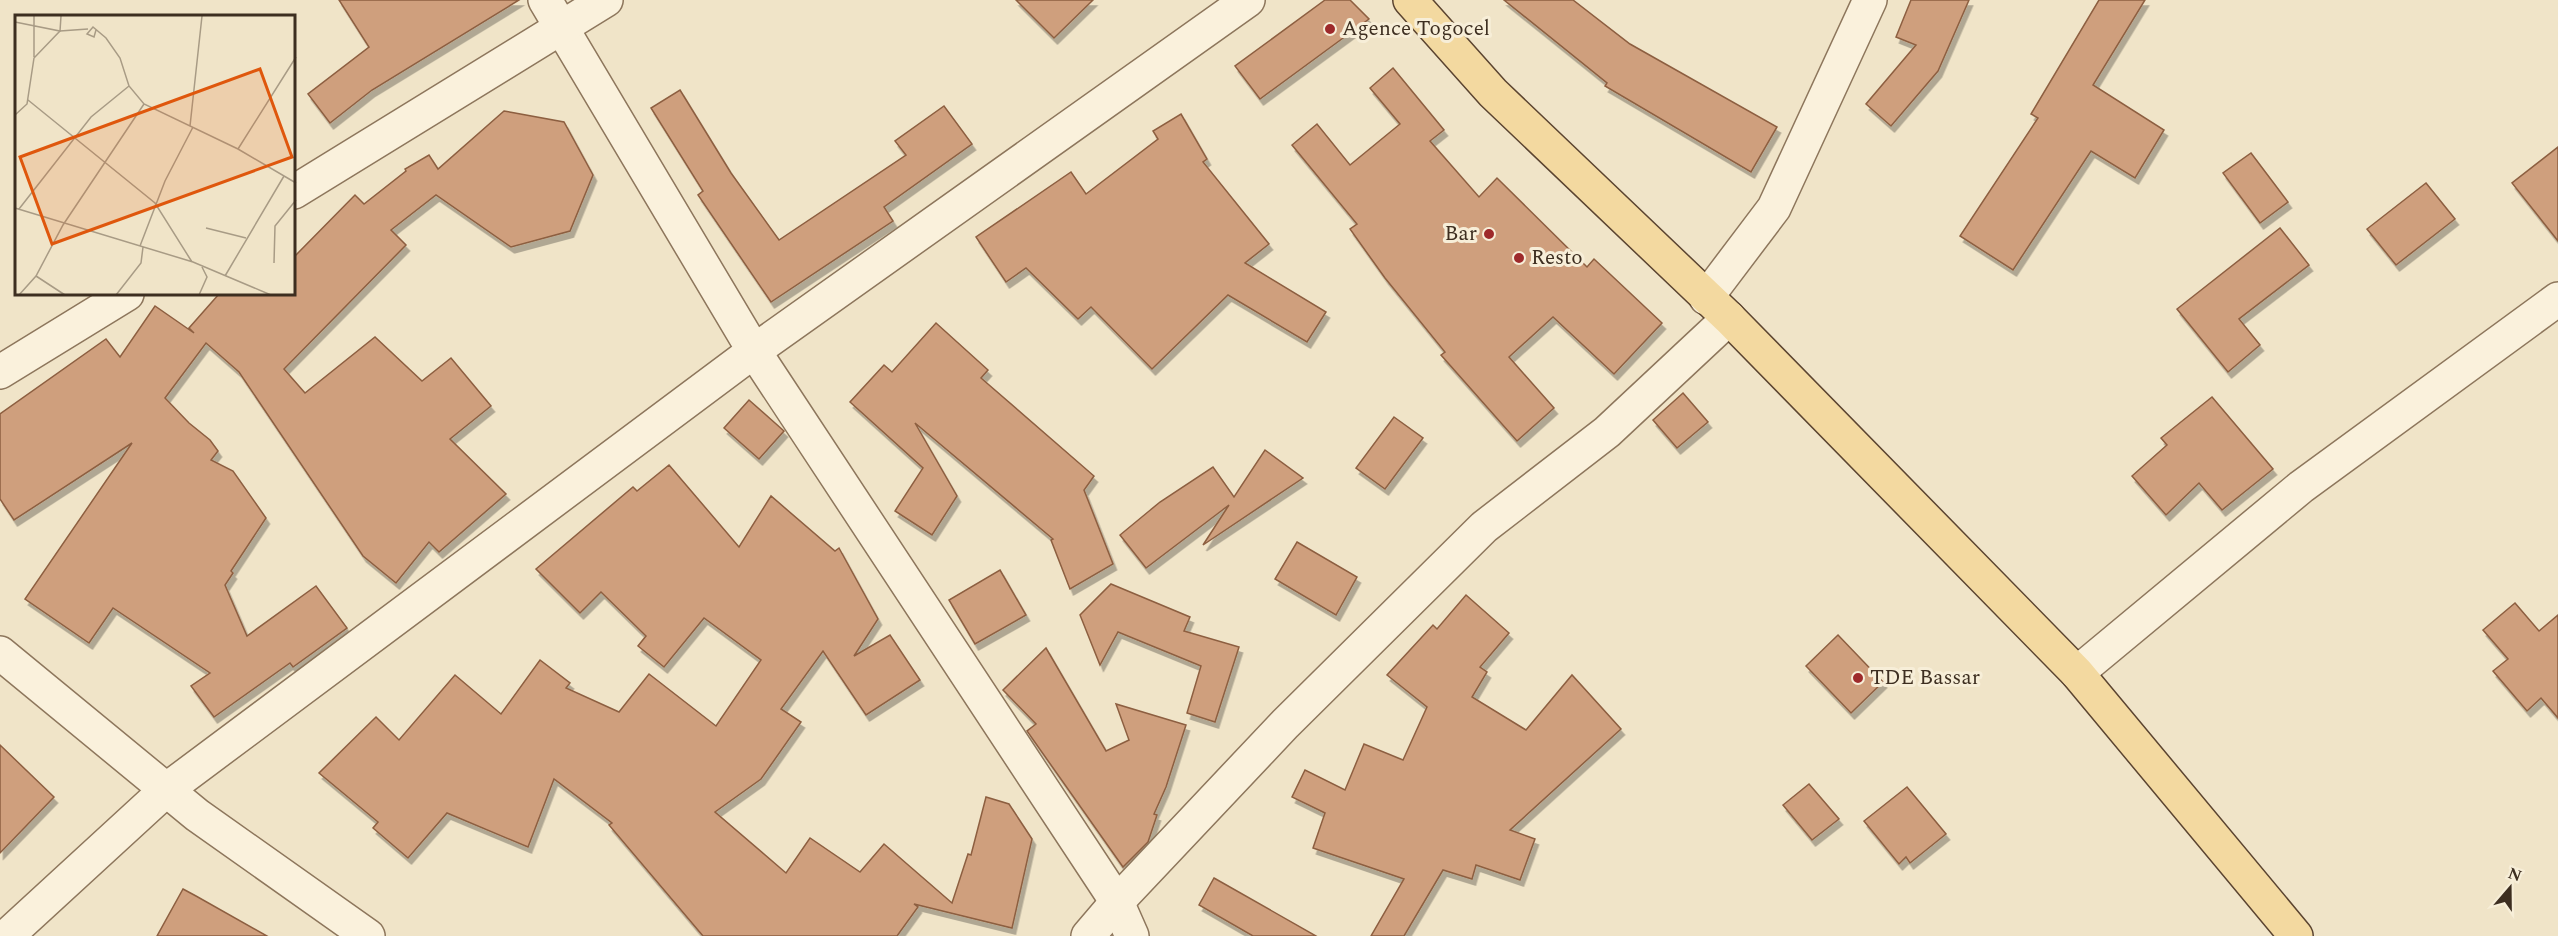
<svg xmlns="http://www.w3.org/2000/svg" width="2558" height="936" viewBox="0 0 2558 936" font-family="Spectral,serif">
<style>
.building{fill:#cf9f7d;stroke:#8d5f41;stroke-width:1.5;filter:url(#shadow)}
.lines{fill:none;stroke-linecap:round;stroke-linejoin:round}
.minor-casing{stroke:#8d765c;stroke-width:36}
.major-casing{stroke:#5b4430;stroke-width:36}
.minor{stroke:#faf1dc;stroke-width:33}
.major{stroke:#f3d9a0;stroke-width:33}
.poi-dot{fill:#9e2a2b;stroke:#f7eed8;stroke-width:2}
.labels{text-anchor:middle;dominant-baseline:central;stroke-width:6;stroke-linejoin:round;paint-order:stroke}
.poi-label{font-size:21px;fill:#3d2e20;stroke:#f7eed8;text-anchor:start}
.inset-road{fill:none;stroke:#a89b85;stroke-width:1.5}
.view{fill:#df570d;fill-opacity:0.15;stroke:#df570d;stroke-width:3}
.inset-edge{fill:none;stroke:#3d2e20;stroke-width:3}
</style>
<defs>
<filter id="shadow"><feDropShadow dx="3.5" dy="6" stdDeviation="0" flood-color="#0004"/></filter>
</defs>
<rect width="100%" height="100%" fill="#f0e4c8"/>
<!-- building -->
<g class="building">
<path d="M 339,0 L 519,0 L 372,90 L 330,123 L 308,94 L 369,47 Z"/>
<path d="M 1016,0 L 1093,0 L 1054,38 Z"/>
<path d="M 1325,0 L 1350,0 L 1369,19 L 1260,99 L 1235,66 Z"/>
<path d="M 1504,0 L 1573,0 L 1630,44 L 1777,127 L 1751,172 L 1605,86 L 1607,83 Z"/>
<path d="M 1911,0 L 1969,0 L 1938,71 L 1891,126 L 1866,104 L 1916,45 L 1896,37 Z"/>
<path d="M 2099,0 L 2145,0 L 2093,85 L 2164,130 L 2135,178 L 2091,151 L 2013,270 L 1960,236 L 2038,118 L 2031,114 Z"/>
<path d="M 1393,68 L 1444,130 L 1430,141 L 1479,197 L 1497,178 L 1587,267 L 1594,259 L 1662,323 L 1614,374 L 1553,317 L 1509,357 L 1554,408 L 1517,441 L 1441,355 L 1445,352 L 1385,278 L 1350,229 L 1357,224 L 1292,145 L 1317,124 L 1350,165 L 1400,124 L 1370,88 Z"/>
<path d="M 680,90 L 731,173 L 779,240 L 906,155 L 895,141 L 944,106 L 972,144 L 884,207 L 893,221 L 771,302 L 698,195 L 703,191 L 651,108 Z"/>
<path d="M 504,111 L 564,122 L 593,175 L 570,231 L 511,247 L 436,195 L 391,230 L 406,245 L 284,369 L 305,393 L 375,337 L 422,381 L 451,358 L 491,406 L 450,439 L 506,494 L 439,552 L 429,542 L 396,583 L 363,556 L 239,372 L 206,343 L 165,398 L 189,423 L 210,440 L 218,451 L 211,460 L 233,471 L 266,518 L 231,571 L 233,573 L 225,585 L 247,636 L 316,586 L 347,628 L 293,667 L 290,663 L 214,717 L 191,686 L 210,673 L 113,608 L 89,643 L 25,599 L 132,443 L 14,520 L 0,499 L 0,414 L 106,339 L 120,357 L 155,306 L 194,333 L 189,328 L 219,294 L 294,294 L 294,257 L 355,195 L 364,204 L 406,171 L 405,169 L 429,155 L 438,169 Z"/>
<path d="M 1181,114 L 1207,159 L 1203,162 L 1269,244 L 1245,263 L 1326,312 L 1307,342 L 1228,295 L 1152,369 L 1091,307 L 1078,319 L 1026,268 L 1006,282 L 976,237 L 1071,172 L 1086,194 L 1158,139 L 1153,131 Z"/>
<path d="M 2558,147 L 2558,241 L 2512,183 Z"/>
<path d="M 2251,153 L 2288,202 L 2260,223 L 2223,173 Z"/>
<path d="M 2426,183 L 2455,219 L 2396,265 L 2367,229 Z"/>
<path d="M 2280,228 L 2309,265 L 2239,319 L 2260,345 L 2228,372 L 2177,309 Z"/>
<path d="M 936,323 L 988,370 L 981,378 L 1094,476 L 1084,490 L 1113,564 L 1070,589 L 1051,540 L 1053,539 L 915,423 L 957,496 L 932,535 L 895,511 L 923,468 L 850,402 L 884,365 L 892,372 Z"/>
<path d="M 1683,393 L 1708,422 L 1677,448 L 1653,420 Z"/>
<path d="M 2212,397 L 2273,469 L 2222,510 L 2199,483 L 2166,515 L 2132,476 L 2167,445 L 2161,438 Z"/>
<path d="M 749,400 L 784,431 L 759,459 L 724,428 Z"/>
<path d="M 1394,417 L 1423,438 L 1385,489 L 1356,468 Z"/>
<path d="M 1265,450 L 1303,478 L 1203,545 L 1229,505 L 1146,568 L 1120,535 L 1160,502 L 1213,467 L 1234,497 Z"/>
<path d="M 669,465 L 739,547 L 771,496 L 835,551 L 839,548 L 878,619 L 854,656 L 890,635 L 920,680 L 866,715 L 823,651 L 781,709 L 801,722 L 761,779 L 715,812 L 786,873 L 810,838 L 860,872 L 884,844 L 952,903 L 968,854 L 971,855 L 986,797 L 1009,804 L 1032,839 L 1012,928 L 914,904 L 918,907 L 897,936 L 703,936 L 609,825 L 612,823 L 554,779 L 528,847 L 447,813 L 408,858 L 373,828 L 378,822 L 319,773 L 376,717 L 399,740 L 455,675 L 501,714 L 540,660 L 570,683 L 566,688 L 619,712 L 649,674 L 716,726 L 761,660 L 704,618 L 664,667 L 638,646 L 646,636 L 601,592 L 580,613 L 536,569 L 633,487 L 637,491 Z"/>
<path d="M 1297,542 L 1357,577 L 1336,615 L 1275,579 Z"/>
<path d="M 1000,570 L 1026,615 L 975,644 L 949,600 Z"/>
<path d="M 1111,584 L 1190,617 L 1184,631 L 1239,647 L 1215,722 L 1187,713 L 1201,666 L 1118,632 L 1100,665 L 1080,615 Z"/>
<path d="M 1466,595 L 1509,633 L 1480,667 L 1487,672 L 1472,697 L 1526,730 L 1572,675 L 1621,729 L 1510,830 L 1535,839 L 1520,880 L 1476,865 L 1472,879 L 1443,870 L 1404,936 L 1371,936 L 1404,879 L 1313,848 L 1325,813 L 1292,797 L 1305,770 L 1345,790 L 1364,744 L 1403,760 L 1427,707 L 1387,675 L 1433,625 L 1437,629 Z"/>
<path d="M 2515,603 L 2539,631 L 2558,615 L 2558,718 L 2541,698 L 2527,711 L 2493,671 L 2508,659 L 2483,630 Z"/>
<path d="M 1838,635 L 1883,682 L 1851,713 L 1806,666 Z"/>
<path d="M 1046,648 L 1106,751 L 1129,740 L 1116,704 L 1186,725 L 1166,787 L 1154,814 L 1157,815 L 1148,842 L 1123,867 L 1027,731 L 1036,724 L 1003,690 Z"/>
<path d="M 0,745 L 54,797 L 0,853 Z"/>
<path d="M 1809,784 L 1839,819 L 1812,840 L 1783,805 Z"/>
<path d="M 1907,787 L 1946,834 L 1910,863 L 1906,857 L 1899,864 L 1864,821 Z"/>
<path d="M 1214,878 L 1316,936 L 1253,936 L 1199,905 Z"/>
<path d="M 183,889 L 196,896 L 267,936 L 157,936 Z"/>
</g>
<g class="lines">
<!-- minor casing -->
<g class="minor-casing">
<g id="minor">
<path d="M 545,0 L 754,351 L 1117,902 L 1132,936"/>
<path d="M 294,192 L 606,0"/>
<path d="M 1706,298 L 1774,208 L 1870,0"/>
<path d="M 0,372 L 127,294"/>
<path d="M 0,653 L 197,815 L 368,936"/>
<path d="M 2077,673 L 2301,487 L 2558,299"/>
<path d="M 7,936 L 166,790 L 754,351 L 1248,0"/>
<path d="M 1088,936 L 1117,902 L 1285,724 L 1484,527 L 1607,432 L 1729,318"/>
</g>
</g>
<!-- major casing -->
<g class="major-casing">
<path id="major" d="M 1410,0 L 1493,93 L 1729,318 L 2077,673 L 2296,936"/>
</g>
<!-- minor -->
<use href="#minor" class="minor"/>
<!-- major -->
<use href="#major" class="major"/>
</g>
<!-- markers -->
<g class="poi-dot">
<circle cx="1330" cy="29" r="6"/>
<circle cx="1489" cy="234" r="6"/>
<circle cx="1519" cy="258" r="6"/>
<circle cx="1858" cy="678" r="6"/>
</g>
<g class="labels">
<!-- poi labels -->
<g class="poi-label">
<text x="1342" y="29">Agence Togocel</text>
<text x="1477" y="234" text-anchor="end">Bar</text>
<text x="1531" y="258">Resto</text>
<text x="1870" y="678">TDE Bassar</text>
</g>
</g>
<!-- overview -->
<g transform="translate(15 15)">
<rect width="280" height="280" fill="#f0e4c8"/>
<path class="inset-road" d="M 0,7 L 45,16 L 46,1M 81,15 L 79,22 L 72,19 L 78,12 L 91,23 L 105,43 L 114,71 L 129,89 L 223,134 L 281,168M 19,42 L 19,1M 13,85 L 140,188 L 177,247M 0,100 L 12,89 L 19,43 L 45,16 L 73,14M 175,111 L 187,1M 223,134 L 281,42M 0,193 L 178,247 L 256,280M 4,194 L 76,102 L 114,71M 191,213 L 231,223M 125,231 L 150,166 L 178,112M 259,248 L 260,211 L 281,185M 21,261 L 50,280M 210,261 L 269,161M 4,280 L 21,261 L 48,210 L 129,89M 101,280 L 126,248 L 128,232M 184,280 L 192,262 L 187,252"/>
<path class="view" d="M 245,54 L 277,142 L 37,229 L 5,142 Z"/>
<rect width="280" height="280" class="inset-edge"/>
</g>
<!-- north arrow -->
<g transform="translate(2510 888) rotate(20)" stroke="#f7eed8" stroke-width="4.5" paint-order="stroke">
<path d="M0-4.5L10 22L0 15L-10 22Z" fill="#3d2e20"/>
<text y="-9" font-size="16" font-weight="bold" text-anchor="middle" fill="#3d2e20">N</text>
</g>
</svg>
